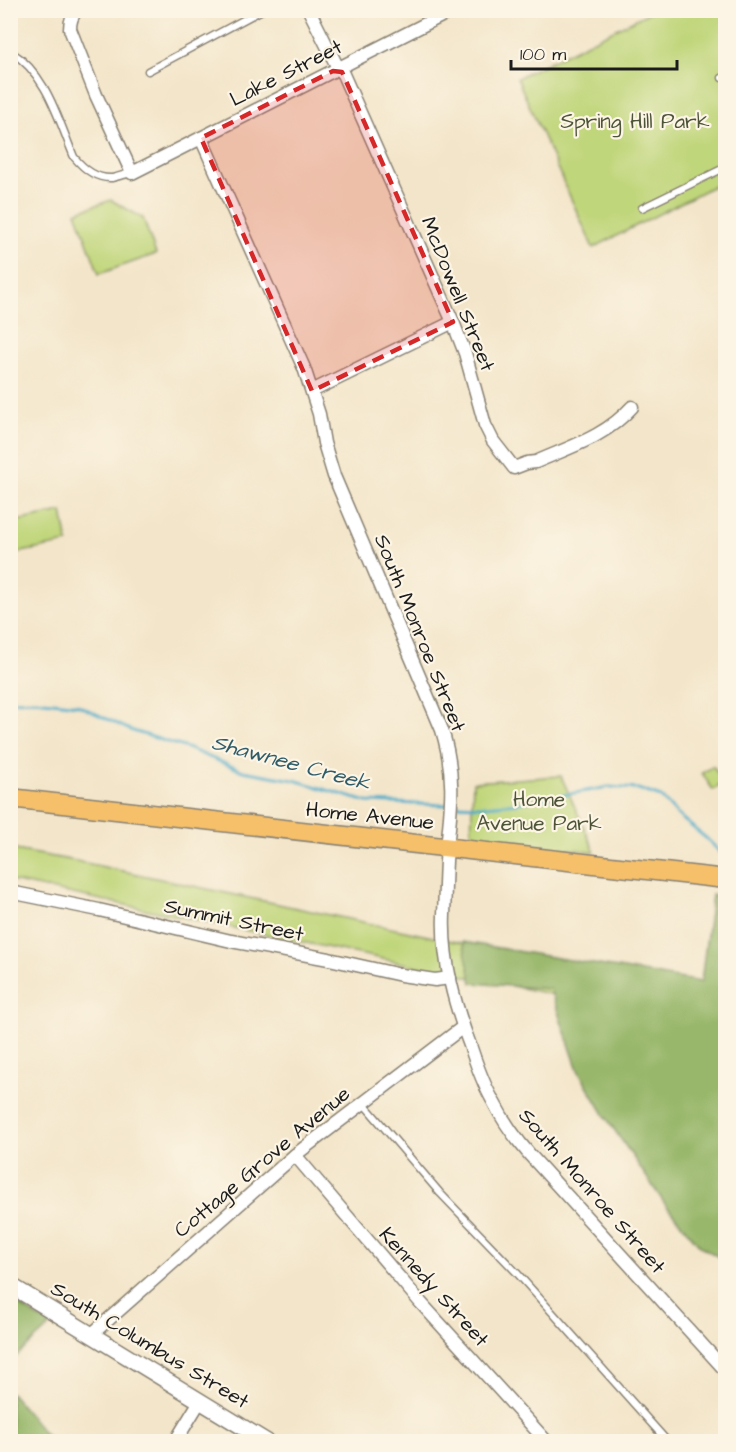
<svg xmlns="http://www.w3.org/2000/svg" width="736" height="1452" viewBox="0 0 736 1452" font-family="'Architects Daughter',sans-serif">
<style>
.green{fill:#c0d67a;stroke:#6e794b;stroke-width:1.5}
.forest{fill:#98b76a;stroke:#5a6a43;stroke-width:1.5}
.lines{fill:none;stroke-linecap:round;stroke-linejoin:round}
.stream{stroke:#48aac8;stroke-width:3}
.service-casing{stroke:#888072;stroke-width:9}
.minor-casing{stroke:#888072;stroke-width:15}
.tertiary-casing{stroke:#888072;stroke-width:18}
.primary-casing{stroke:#888072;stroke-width:21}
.service{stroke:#fff;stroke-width:6}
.minor{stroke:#fff;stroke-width:12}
.tertiary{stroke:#fff;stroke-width:15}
.primary{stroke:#f6c06b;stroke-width:18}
.marked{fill:#d62828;fill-opacity:0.2;stroke:#d62828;stroke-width:4.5;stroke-dasharray:12 8;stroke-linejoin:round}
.labels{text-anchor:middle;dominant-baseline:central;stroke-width:4.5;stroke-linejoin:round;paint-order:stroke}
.street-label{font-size:21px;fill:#1c1c1c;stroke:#fcf5e5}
.park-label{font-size:21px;fill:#4d5438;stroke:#fcf5e5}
.water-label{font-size:22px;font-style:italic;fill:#305c69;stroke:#fcf5e5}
</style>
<rect width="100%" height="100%" fill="#fcf5e5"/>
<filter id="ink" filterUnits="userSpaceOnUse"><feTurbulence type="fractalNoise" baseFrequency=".0167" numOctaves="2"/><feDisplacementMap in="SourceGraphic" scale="12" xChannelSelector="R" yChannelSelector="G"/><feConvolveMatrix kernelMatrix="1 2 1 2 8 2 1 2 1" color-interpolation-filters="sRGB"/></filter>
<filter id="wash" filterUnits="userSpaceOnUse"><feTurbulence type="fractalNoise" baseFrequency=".008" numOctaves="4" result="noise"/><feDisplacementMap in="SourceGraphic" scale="24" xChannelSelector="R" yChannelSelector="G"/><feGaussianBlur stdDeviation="1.35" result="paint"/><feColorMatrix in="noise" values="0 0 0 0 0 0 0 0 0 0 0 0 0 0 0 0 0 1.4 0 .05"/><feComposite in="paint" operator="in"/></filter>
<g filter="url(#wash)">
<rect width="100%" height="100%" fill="#f3e5c9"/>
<!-- green -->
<g class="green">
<path d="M 652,11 L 725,11 L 725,180 L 593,248 L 517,78 Z"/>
<path d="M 111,200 L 143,218 L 156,254 L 99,274 L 76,212 Z"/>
<path d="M 62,512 L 68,543 L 11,554 L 11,522 Z"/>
<path d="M 713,766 L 724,783 L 713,790 L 702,773 Z"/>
<path d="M 561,776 L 595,852 L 471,838 L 473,782 Z"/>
<path d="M 10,849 L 76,861 L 494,950 L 588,1002 L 11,881 Z"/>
</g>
<!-- forest -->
<g class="forest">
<path d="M 712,895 L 726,898 L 725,1261 L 700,1246 L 665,1204 L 605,1116 L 578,1070 L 550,989 L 472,983 L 463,942 L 701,982 Z"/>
<path d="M 11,1300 L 51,1325 L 11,1361 L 10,1361 Z"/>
<path d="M 10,1393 L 11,1393 L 51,1441 L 11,1441 Z"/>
</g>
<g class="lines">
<!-- stream -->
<g class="stream">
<path d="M 10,701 L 36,700 L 78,705 L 130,730 L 187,748 L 243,771 L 294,780 L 367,802 L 447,805"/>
<path d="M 454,805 L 484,806 L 518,803 L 609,787 L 638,789 L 661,797 L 679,816 L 707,839 L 726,858"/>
</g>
</g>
</g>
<g filter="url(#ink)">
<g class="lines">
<!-- service casing -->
<g class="service-casing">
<g id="service">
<path d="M 10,51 C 47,74 58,119 74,157 C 83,168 96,179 112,178 C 118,177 125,174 132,173"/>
<path d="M 148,71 L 262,10"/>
<path d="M 722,78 L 726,76"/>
<path d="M 642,208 L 726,167"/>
<path d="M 363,1103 L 440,1193 L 517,1273 L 668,1442"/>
</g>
</g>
<!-- minor casing -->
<g class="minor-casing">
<g id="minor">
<path d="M 77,10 C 71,16 70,22 70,29 L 96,95 L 132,173 L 453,10"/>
<path d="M 309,10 L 338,68 L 342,72 L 453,322 L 465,353 L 485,425 L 493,441 L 514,468 L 527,463 L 536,462 C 572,446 605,437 632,407"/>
<path d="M 201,138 L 304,368 L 319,414 L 324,443 L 334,476 L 442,730 C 455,773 452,803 447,847 C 445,869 445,893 444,915 C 442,961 455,1006 471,1048 C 477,1066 483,1083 492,1099 C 502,1119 515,1138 530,1155 L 726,1371"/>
<path d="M 312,391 L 453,322"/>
<path d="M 10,892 L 99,910 L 231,941 L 329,959 L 401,975 L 435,980 L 450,978"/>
<path d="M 295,1155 L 421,1303 L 547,1442"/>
<path d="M 92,1334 L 295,1155 L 463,1027"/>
<path d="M 175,1442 L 200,1401"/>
</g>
</g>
<!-- tertiary casing -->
<g class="tertiary-casing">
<path id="tertiary" d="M 10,1285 L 267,1442"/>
</g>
<!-- primary casing -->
<g class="primary-casing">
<path id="primary" d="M 10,798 L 726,879"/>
</g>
<!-- service -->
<use href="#service" class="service"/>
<!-- minor -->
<use href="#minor" class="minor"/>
<!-- tertiary -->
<use href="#tertiary" class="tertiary"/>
<!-- primary -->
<use href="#primary" class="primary"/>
</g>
</g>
<!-- marked area -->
<path class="marked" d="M 333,71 L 342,72 L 453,322 L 312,391 L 201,138 Z"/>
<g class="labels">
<!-- street labels -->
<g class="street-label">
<text transform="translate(286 73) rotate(-27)">Lake Street</text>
<text transform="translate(458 294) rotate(68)">McDowell Street</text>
<text transform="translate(420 633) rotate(68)">South Monroe Street</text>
<text transform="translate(370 816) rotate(6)">Home Avenue</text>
<text transform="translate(234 920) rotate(12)">Summit Street</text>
<text transform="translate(262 1162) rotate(-40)">Cottage Grove Avenue</text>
<text transform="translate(592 1191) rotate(49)">South Monroe Street</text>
<text transform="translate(434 1287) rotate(48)">Kennedy Street</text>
<text transform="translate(150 1345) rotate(31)">South Columbus Street</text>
</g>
<!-- park labels -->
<g class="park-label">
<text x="635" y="121">Spring Hill Park</text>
<text x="539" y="799">Home<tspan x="539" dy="24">Avenue Park</tspan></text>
</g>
<!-- water labels -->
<g class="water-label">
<text transform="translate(291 763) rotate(15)">Shawnee Creek</text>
</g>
</g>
<!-- margin -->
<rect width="736" height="1452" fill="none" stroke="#fcf5e5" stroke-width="36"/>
<!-- scale -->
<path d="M511 60v9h166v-9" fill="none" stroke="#1c1c1c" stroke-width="3"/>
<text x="520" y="60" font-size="18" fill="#1c1c1c" stroke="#fcf5e5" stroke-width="4.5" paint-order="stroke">100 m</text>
</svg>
